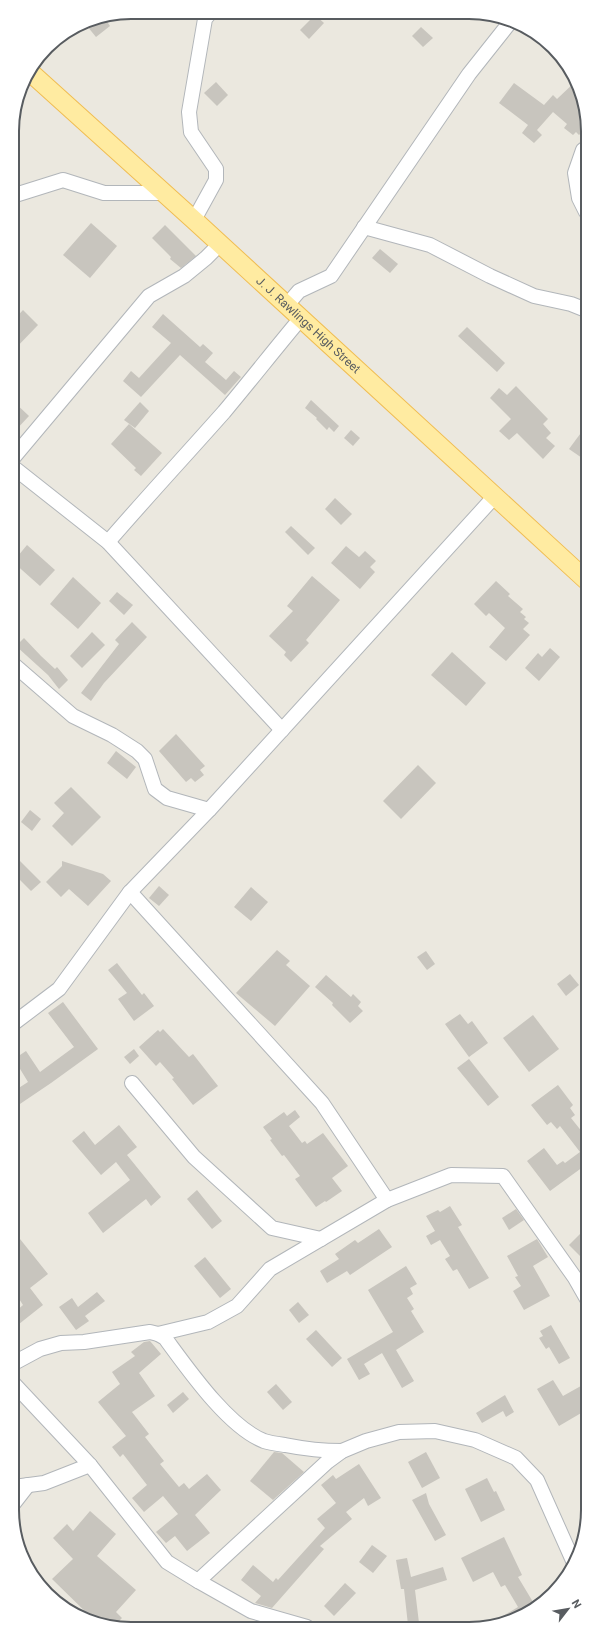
<svg xmlns="http://www.w3.org/2000/svg" width="600" height="1641" viewBox="0 0 600 1641" font-family="Roboto,sans-serif">
<style>
.building{fill:#c8c5be}
.lines{fill:none;stroke-linecap:round;stroke-linejoin:round}
.minor-casing{stroke:#b2b6ba;stroke-width:16}
.major-casing{stroke:#f0bd53;stroke-width:20}
.minor{stroke:#fff;stroke-width:14}
.major{stroke:#ffeba1;stroke-width:18}
.labels{text-anchor:middle;dominant-baseline:central;stroke-width:3;stroke-linejoin:round;paint-order:stroke}
.street-label{font-size:12px;fill:#585c60;stroke:#fff}
.rim{fill:none;stroke:#585c60;stroke-width:2}
</style>
<rect width="100%" height="100%" fill="#ebe8df"/>
<!-- building -->
<g class="building">
<path d="M 315,15 L 324,23 L 309,39 L 300,30 Z"/>
<path d="M 104,17 L 110,26 L 96,37 L 87,26 L 89,24 L 87,21 Z"/>
<path d="M 421,27 L 433,38 L 423,47 L 412,36 Z"/>
<path d="M 576,81 L 586,108 L 586,128 L 579,135 L 576,132 L 573,135 L 564,128 L 567,124 L 553,112 L 537,130 L 542,135 L 534,143 L 522,133 L 528,125 L 499,103 L 514,83 L 544,105 L 553,95 L 557,99 Z"/>
<path d="M 216,82 L 228,95 L 217,106 L 204,93 Z"/>
<path d="M 91,223 L 117,246 L 90,278 L 63,255 Z"/>
<path d="M 165,225 L 196,256 L 181,268 L 170,259 L 171,257 L 152,238 Z"/>
<path d="M 380,249 L 398,264 L 390,273 L 372,258 Z"/>
<path d="M 23,310 L 38,325 L 13,351 L 13,321 Z"/>
<path d="M 163,314 L 200,347 L 203,344 L 213,353 L 205,362 L 226,380 L 234,371 L 241,377 L 225,395 L 180,355 L 141,397 L 123,381 L 131,371 L 139,378 L 171,343 L 152,327 Z"/>
<path d="M 467,327 L 505,363 L 497,372 L 458,336 Z"/>
<path d="M 516,386 L 548,419 L 543,424 L 551,433 L 546,438 L 555,446 L 543,459 L 517,433 L 509,440 L 499,431 L 511,419 L 490,398 L 499,388 L 507,395 Z"/>
<path d="M 311,400 L 339,426 L 334,432 L 329,427 L 327,430 L 316,419 L 317,418 L 305,408 Z"/>
<path d="M 13,401 L 29,416 L 13,433 Z"/>
<path d="M 140,402 L 149,411 L 135,428 L 124,420 Z"/>
<path d="M 129,424 L 162,453 L 141,476 L 134,470 L 136,468 L 111,444 Z"/>
<path d="M 586,426 L 586,452 L 582,458 L 569,449 Z"/>
<path d="M 351,430 L 360,438 L 353,446 L 344,438 Z"/>
<path d="M 335,498 L 352,514 L 341,525 L 325,509 Z"/>
<path d="M 291,526 L 315,548 L 308,555 L 285,532 Z"/>
<path d="M 27,545 L 55,570 L 40,586 L 13,562 Z"/>
<path d="M 346,546 L 359,557 L 365,551 L 376,561 L 370,567 L 375,572 L 360,589 L 331,563 Z"/>
<path d="M 312,576 L 340,600 L 306,640 L 309,643 L 291,662 L 284,655 L 286,652 L 269,636 L 293,611 L 287,606 Z"/>
<path d="M 73,577 L 101,603 L 78,629 L 50,604 Z"/>
<path d="M 496,581 L 510,594 L 508,596 L 523,609 L 520,612 L 526,617 L 524,619 L 529,623 L 523,629 L 530,635 L 506,661 L 489,647 L 505,628 L 489,613 L 486,616 L 474,604 Z"/>
<path d="M 117,592 L 133,605 L 124,615 L 109,601 Z"/>
<path d="M 132,622 L 147,637 L 104,683 L 91,701 L 81,693 L 119,644 L 115,640 Z"/>
<path d="M 92,632 L 105,645 L 82,668 L 70,656 Z"/>
<path d="M 24,638 L 41,656 L 55,669 L 57,667 L 68,680 L 59,689 L 48,675 L 16,646 Z"/>
<path d="M 550,648 L 560,657 L 539,681 L 525,668 L 538,653 L 542,657 Z"/>
<path d="M 452,652 L 486,683 L 466,706 L 431,675 Z"/>
<path d="M 176,734 L 205,766 L 200,770 L 204,775 L 195,782 L 191,778 L 186,782 L 159,751 Z"/>
<path d="M 116,751 L 136,767 L 127,779 L 107,763 Z"/>
<path d="M 418,765 L 436,783 L 401,819 L 383,801 Z"/>
<path d="M 71,787 L 101,817 L 72,846 L 52,826 L 64,813 L 54,803 Z"/>
<path d="M 30,810 L 41,819 L 32,831 L 21,822 Z"/>
<path d="M 13,854 L 41,882 L 31,891 L 13,873 Z"/>
<path d="M 62,861 L 103,874 L 111,881 L 88,906 L 69,889 L 61,897 L 46,882 L 62,866 Z"/>
<path d="M 159,886 L 169,895 L 159,906 L 149,898 Z"/>
<path d="M 251,887 L 268,902 L 251,921 L 234,907 Z"/>
<path d="M 277,950 L 290,961 L 286,965 L 310,986 L 275,1026 L 236,993 Z"/>
<path d="M 426,951 L 435,964 L 427,970 L 417,957 Z"/>
<path d="M 117,963 L 142,995 L 144,993 L 154,1006 L 134,1021 L 118,999 L 127,993 L 108,970 Z"/>
<path d="M 570,974 L 579,985 L 566,996 L 557,984 Z"/>
<path d="M 326,975 L 351,997 L 353,994 L 361,1002 L 358,1006 L 363,1011 L 350,1023 L 332,1005 L 333,1003 L 315,987 Z"/>
<path d="M 63,1002 L 98,1049 L 51,1083 L 14,1108 L 14,1091 L 28,1082 L 14,1059 L 26,1051 L 40,1072 L 74,1047 L 48,1013 Z"/>
<path d="M 460,1014 L 468,1024 L 472,1021 L 488,1043 L 469,1057 L 445,1024 Z"/>
<path d="M 533,1015 L 559,1049 L 529,1072 L 503,1038 Z"/>
<path d="M 163,1029 L 189,1057 L 193,1054 L 218,1086 L 193,1105 L 172,1079 L 174,1078 L 160,1062 L 156,1066 L 139,1047 L 158,1030 L 160,1032 Z"/>
<path d="M 134,1049 L 139,1056 L 130,1064 L 124,1057 Z"/>
<path d="M 469,1059 L 499,1097 L 488,1106 L 457,1068 Z"/>
<path d="M 558,1085 L 573,1105 L 570,1108 L 575,1115 L 571,1118 L 587,1138 L 587,1164 L 550,1191 L 527,1161 L 544,1148 L 557,1165 L 563,1161 L 565,1163 L 580,1152 L 560,1126 L 557,1129 L 551,1122 L 547,1125 L 531,1105 Z"/>
<path d="M 295,1110 L 300,1117 L 289,1126 L 302,1143 L 305,1141 L 307,1144 L 323,1133 L 348,1166 L 332,1178 L 342,1191 L 326,1202 L 325,1201 L 316,1207 L 295,1179 L 300,1176 L 284,1155 L 282,1156 L 270,1140 L 272,1139 L 263,1127 L 284,1112 L 287,1116 Z"/>
<path d="M 119,1125 L 137,1147 L 127,1155 L 161,1197 L 151,1206 L 146,1199 L 103,1233 L 88,1213 L 130,1180 L 116,1162 L 101,1175 L 72,1141 L 84,1131 L 95,1145 Z"/>
<path d="M 197,1190 L 222,1221 L 212,1229 L 187,1199 Z"/>
<path d="M 450,1206 L 462,1225 L 458,1227 L 489,1278 L 469,1289 L 457,1269 L 453,1271 L 445,1259 L 450,1256 L 440,1240 L 431,1245 L 426,1236 L 435,1231 L 426,1216 L 438,1210 L 440,1212 Z"/>
<path d="M 516,1209 L 524,1220 L 509,1230 L 502,1218 Z"/>
<path d="M 587,1227 L 587,1263 L 569,1245 Z"/>
<path d="M 379,1229 L 392,1247 L 350,1275 L 347,1271 L 327,1283 L 320,1271 L 339,1259 L 335,1254 L 355,1240 L 358,1243 Z"/>
<path d="M 20,1239 L 48,1274 L 30,1288 L 43,1305 L 14,1328 L 14,1313 L 23,1305 L 14,1291 L 14,1243 Z"/>
<path d="M 537,1239 L 548,1257 L 533,1266 L 550,1296 L 524,1310 L 513,1291 L 521,1286 L 515,1277 L 518,1276 L 507,1256 Z"/>
<path d="M 205,1257 L 231,1289 L 220,1298 L 194,1266 Z"/>
<path d="M 406,1266 L 417,1284 L 410,1288 L 413,1294 L 407,1298 L 414,1309 L 411,1311 L 424,1332 L 396,1350 L 414,1381 L 402,1388 L 382,1353 L 364,1364 L 370,1374 L 359,1380 L 347,1359 L 393,1332 L 368,1290 Z"/>
<path d="M 97,1292 L 105,1301 L 85,1316 L 89,1321 L 76,1330 L 59,1307 L 72,1298 L 78,1307 Z"/>
<path d="M 298,1302 L 309,1315 L 299,1323 L 289,1310 Z"/>
<path d="M 551,1325 L 570,1358 L 559,1364 L 549,1347 L 546,1349 L 539,1338 L 543,1336 L 540,1331 Z"/>
<path d="M 316,1330 L 342,1358 L 332,1367 L 306,1339 Z"/>
<path d="M 150,1341 L 161,1354 L 139,1373 L 155,1396 L 132,1412 L 149,1434 L 145,1437 L 164,1461 L 160,1464 L 179,1487 L 184,1483 L 189,1489 L 207,1474 L 221,1490 L 195,1515 L 210,1533 L 187,1551 L 175,1536 L 166,1543 L 156,1532 L 178,1514 L 163,1496 L 144,1512 L 132,1498 L 147,1485 L 123,1454 L 120,1457 L 112,1447 L 126,1436 L 98,1402 L 120,1384 L 112,1372 L 135,1356 L 131,1352 L 144,1342 Z"/>
<path d="M 553,1380 L 563,1396 L 588,1382 L 588,1409 L 559,1426 L 537,1389 Z"/>
<path d="M 276,1384 L 292,1402 L 283,1410 L 267,1392 Z"/>
<path d="M 183,1392 L 189,1399 L 173,1413 L 167,1405 Z"/>
<path d="M 505,1395 L 514,1412 L 506,1417 L 503,1411 L 482,1423 L 476,1413 Z"/>
<path d="M 274,1452 L 282,1453 L 304,1472 L 273,1500 L 250,1481 Z"/>
<path d="M 426,1452 L 440,1478 L 422,1488 L 408,1462 Z"/>
<path d="M 359,1464 L 381,1498 L 368,1506 L 364,1498 L 346,1512 L 352,1519 L 320,1546 L 324,1549 L 272,1608 L 255,1603 L 261,1596 L 241,1580 L 253,1565 L 273,1582 L 276,1578 L 278,1580 L 325,1528 L 317,1519 L 336,1503 L 321,1485 L 333,1475 L 336,1479 Z"/>
<path d="M 487,1478 L 494,1492 L 496,1491 L 505,1510 L 481,1522 L 465,1489 Z"/>
<path d="M 426,1493 L 429,1504 L 446,1535 L 435,1541 L 412,1500 Z"/>
<path d="M 90,1511 L 116,1534 L 97,1556 L 136,1590 L 116,1612 L 122,1618 L 113,1627 L 108,1627 L 96,1622 L 52,1579 L 73,1559 L 53,1538 L 67,1524 L 73,1531 Z"/>
<path d="M 504,1537 L 522,1575 L 518,1577 L 536,1607 L 528,1613 L 503,1622 L 501,1617 L 518,1607 L 505,1585 L 501,1587 L 493,1572 L 473,1582 L 461,1558 Z"/>
<path d="M 372,1545 L 387,1556 L 373,1573 L 359,1562 Z"/>
<path d="M 407,1558 L 411,1577 L 443,1567 L 447,1580 L 415,1590 L 419,1623 L 408,1625 L 404,1589 L 401,1589 L 396,1560 Z"/>
<path d="M 345,1583 L 356,1593 L 334,1616 L 324,1606 Z"/>
</g>
<g class="lines">
<!-- minor casing -->
<g class="minor-casing">
<g id="minor">
<path d="M 586,148 L 583,150 L 575,173 L 579,198 L 586,212"/>
<path d="M 12,196 L 63,180 L 104,193 L 164,193"/>
<path d="M 194,220 L 216,180 L 216,169 L 191,132 L 189,112 L 205,19 L 210,13"/>
<path d="M 364,227 L 430,245 L 490,276 L 534,296 L 571,304 L 586,310"/>
<path d="M 287,305 L 299,291 L 331,276 L 469,74 L 511,21"/>
<path d="M 13,458 L 149,296 L 184,276 L 206,258 L 220,244"/>
<path d="M 13,467 L 108,542 L 282,730"/>
<path d="M 108,542 C 146,498 185,456 224,412 C 250,381 275,349 301,318"/>
<path d="M 13,664 L 73,716 L 112,735 L 137,751 L 145,759 L 155,789 L 167,798 L 209,810"/>
<path d="M 130,892 L 322,1103 L 387,1200"/>
<path d="M 14,1023 L 59,989 L 130,892 L 209,810 L 495,496"/>
<path d="M 132,1083 L 194,1157 L 272,1228 L 321,1239"/>
<path d="M 158,1334 L 208,1322 L 237,1306 L 270,1269 L 387,1200 L 451,1175 L 503,1176 L 575,1278 L 587,1299"/>
<path d="M 14,1363 L 40,1349 L 61,1343 L 84,1342 L 150,1332 L 158,1334 L 165,1338 C 188,1369 228,1427 264,1441 C 270,1443 278,1444 285,1445 C 305,1449 322,1451 342,1451"/>
<path d="M 14,1384 L 90,1465 L 167,1562 L 198,1581 L 327,1462 L 342,1451 L 366,1441 L 399,1432 L 435,1431 L 475,1440 L 516,1458 L 537,1480 L 574,1563"/>
<path d="M 14,1487 L 44,1483 L 90,1465"/>
<path d="M 14,1503 L 28,1485"/>
<path d="M 198,1581 L 251,1611 L 307,1627"/>
</g>
</g>
<!-- major casing -->
<g class="major-casing">
<g id="major">
<path id="s1" d="M 30,72 L 194,220 L 586,580"/>
</g>
</g>
<!-- minor -->
<use href="#minor" class="minor"/>
<!-- major -->
<use href="#major" class="major"/>
</g>
<g class="labels">
<!-- street labels -->
<g class="street-label">
<text stroke="none"><textPath href="#s1" startOffset="376">J. J. Rawlings High Street</textPath></text>
</g>
</g>
<!-- crop -->
<path d="M0 0H600V1641H0ZM131 19H469A112 112 0 0 1 581 131V1510A112 112 0 0 1 469 1622H131A112 112 0 0 1 19 1510V131A112 112 0 0 1 131 19Z" fill="#fff" fill-rule="evenodd"/>
<path class="rim" d="M131 19H469A112 112 0 0 1 581 131V1510A112 112 0 0 1 469 1622H131A112 112 0 0 1 19 1510V131A112 112 0 0 1 131 19Z"/>
<!-- north arrow -->
<g transform="translate(568 1609) rotate(59)" stroke="#ffffff" stroke-width="3" paint-order="stroke">
<path d="M0-3L7 15L0 10L-7 15Z" fill="#585c60"/>
<text y="-6" font-size="11" font-weight="bold" text-anchor="middle" fill="#585c60">N</text>
</g>
</svg>
